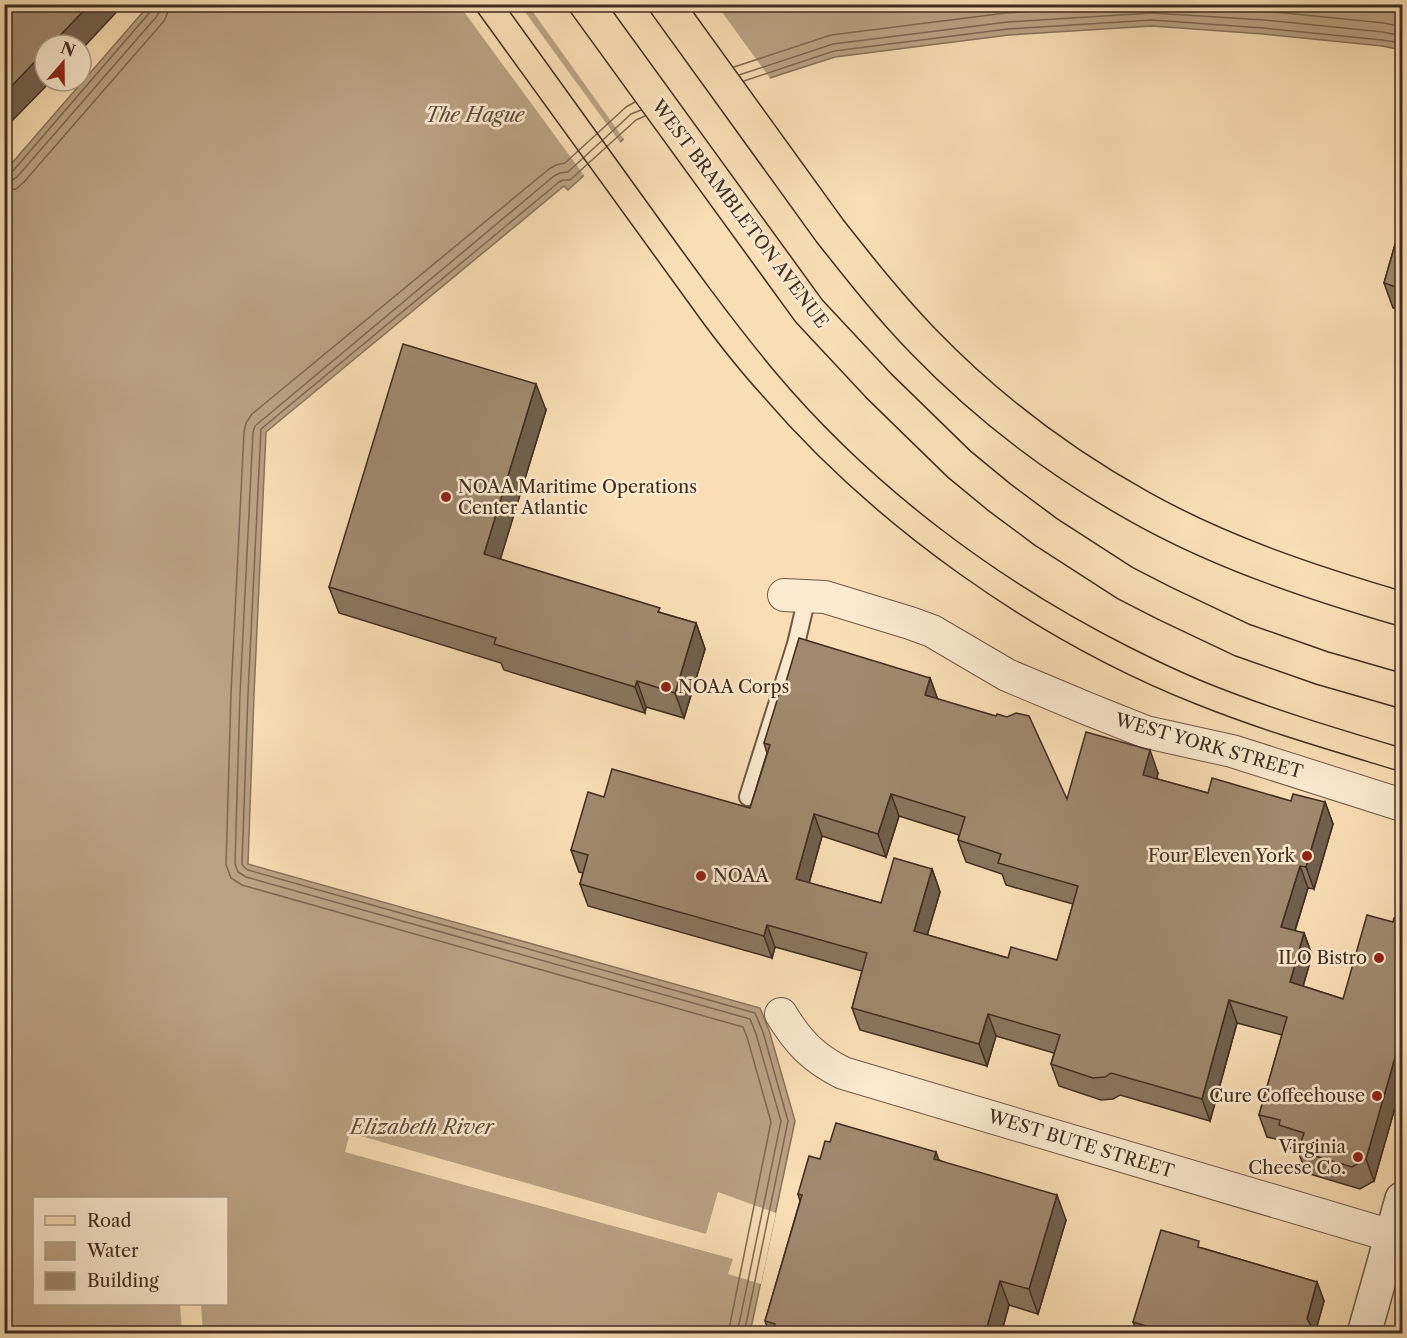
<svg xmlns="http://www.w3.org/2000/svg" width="1407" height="1338" viewBox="0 0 1407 1338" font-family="'Libre Caslon Text',serif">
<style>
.water{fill:#baa283;stroke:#89735c;stroke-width:1.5;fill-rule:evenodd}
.pier{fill:#f9deb5}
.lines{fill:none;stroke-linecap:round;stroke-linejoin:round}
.shore{stroke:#7d6852;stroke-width:1.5}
.service-casing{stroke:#6e5946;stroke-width:20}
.minor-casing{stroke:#6e5946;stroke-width:34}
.tertiary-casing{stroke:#6e5946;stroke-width:36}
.primary-casing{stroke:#402d21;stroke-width:36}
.service{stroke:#fbeacf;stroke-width:16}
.minor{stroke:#fbeacf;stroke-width:32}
.tertiary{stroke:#fbeacf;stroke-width:33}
.primary{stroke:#f9deb5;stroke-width:33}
.tram{stroke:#402d21;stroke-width:1.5}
.wall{fill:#8a765f;stroke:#402d21;stroke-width:1.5;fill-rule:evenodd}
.shaded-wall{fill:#70604d;stroke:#402d21;stroke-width:1.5}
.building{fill:#a0896e;stroke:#402d21;stroke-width:1.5;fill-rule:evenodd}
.poi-dot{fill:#8f2418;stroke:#fbeacf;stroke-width:2}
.labels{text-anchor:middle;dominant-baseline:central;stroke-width:5;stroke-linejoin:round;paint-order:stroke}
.street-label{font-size:18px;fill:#402d21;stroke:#fbeacf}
.poi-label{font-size:18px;fill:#402d21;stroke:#fbeacf;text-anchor:end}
.water-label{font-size:20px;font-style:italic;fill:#5e4a3a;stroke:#fbeacf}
</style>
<rect width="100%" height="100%" fill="#f9deb5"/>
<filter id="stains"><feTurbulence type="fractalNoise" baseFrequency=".00333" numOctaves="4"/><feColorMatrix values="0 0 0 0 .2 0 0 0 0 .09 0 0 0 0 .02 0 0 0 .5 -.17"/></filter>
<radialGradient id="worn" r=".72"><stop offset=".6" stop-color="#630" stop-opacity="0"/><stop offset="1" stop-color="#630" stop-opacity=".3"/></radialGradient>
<!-- water -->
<path class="water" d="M 149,5 L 1402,5 L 1402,50 L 1382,46 L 1263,34 L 1152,26 L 1009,35 L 835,57 L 779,75 L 640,124 L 568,190 L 564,186 L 266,432 L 254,695 L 248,864 L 760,1008 L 769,1030 L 795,1121 L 750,1333 L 5,1334 L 5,171 ZM 34,1198 L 226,1198 L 226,1304 L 34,1304 Z"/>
<!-- pier -->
<g class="pier">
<path d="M 459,5 L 520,5 L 622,145 L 586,178 Z"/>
<path d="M 528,5 L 717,5 L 772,81 L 642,127 L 626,142 Z"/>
<path d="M 350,1133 L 706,1234 L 718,1192 L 776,1213 L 761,1284 L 728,1274 L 733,1259 L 345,1152 Z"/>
<path d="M 180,1304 L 201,1304 L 203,1333 L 182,1333 Z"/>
</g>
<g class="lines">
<!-- shore -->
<g class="shore">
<path d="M 1163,4 L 1265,11 L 1384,23 L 1402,27"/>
<path d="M 734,67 L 831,35 L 1006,13 L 1141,4"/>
<path d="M 739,75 L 833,44 L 1008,22 L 1152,13 L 1264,20 L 1383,32 L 1402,36"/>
<path d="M 744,81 L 834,51 L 1008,29 L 1152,20 L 1263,28 L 1382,40 L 1402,43"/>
<path d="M 635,102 L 626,107 L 565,163 L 556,165 L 549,169 L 252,414 L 246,423 L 244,432 L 231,694 L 226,865 L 231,878 L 242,885 L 743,1027 L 747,1037 L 771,1122 L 728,1334"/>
<path d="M 641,110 L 631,114 L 568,172 L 560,173 L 554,176 L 255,426 L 253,432 L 240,694 L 235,864 L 238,872 L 246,877 L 750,1019 L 756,1034 L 781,1121 L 737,1334"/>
<path d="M 645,116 L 636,120 L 570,180 L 563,180 L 559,182 L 261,429 L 248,694 L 242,864 L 244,867 L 248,870 L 755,1013 L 763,1032 L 788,1121 L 744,1334"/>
<path d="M 4,174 L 12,172 L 151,11 L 153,4"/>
<path d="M 4,182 L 12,180 L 17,177 L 157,16 L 160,10 L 160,4"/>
<path d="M 4,191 L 16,189 L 24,182 L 164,21 L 168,12 L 169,4"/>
</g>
<!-- service casing -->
<g class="service-casing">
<path id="service" d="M 748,797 L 796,644 L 807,597"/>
</g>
<!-- minor casing -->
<g class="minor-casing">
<g id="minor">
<path d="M 784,595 L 825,597 L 910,623 L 932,631 L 1007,675 L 1088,709 L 1146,732 L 1232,751 L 1402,805"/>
<path d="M 781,1014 C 798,1042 813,1058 843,1073 L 1402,1239"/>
</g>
</g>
<!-- tertiary casing -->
<g class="tertiary-casing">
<path id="tertiary" d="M 1364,1334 L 1402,1199"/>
</g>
<!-- primary casing -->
<g class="primary-casing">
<g id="primary">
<path d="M 586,4 L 809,311 L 879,386 L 959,464 L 999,497 L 1046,532 L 1125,583 L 1164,603 L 1242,640 L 1322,668 L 1402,691"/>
<path d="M 666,4 L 830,231 C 860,269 890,307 924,342 C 987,407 1061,463 1140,507 C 1222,553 1313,583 1402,609"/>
</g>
</g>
<!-- service -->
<use href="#service" class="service"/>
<!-- minor -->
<use href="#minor" class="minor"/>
<!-- tertiary -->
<use href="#tertiary" class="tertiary"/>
<!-- primary -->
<use href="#primary" class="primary"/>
<!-- tram -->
<g class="tram">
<path d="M 472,4 L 704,324 C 722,348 741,372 761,394 C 874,526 1035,640 1196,704 C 1263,731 1333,751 1402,772"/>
<path d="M 504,4 C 552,71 601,138 649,205 C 690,262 731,319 776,373 C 873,488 998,581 1131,648 C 1155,660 1178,671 1202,681 C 1268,708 1335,728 1402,748"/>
</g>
</g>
<!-- wall -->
<g class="wall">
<path d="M 4,4 L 10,123 L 4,117 Z"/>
<path d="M 1402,220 L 1402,311 L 1393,308 L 1384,283 Z"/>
<path d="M 546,410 L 500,559 L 662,613 L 696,623 L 705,649 L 684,718 L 646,707 L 645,713 L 504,670 L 501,663 L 339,613 L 329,587 Z"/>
<path d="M 930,678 L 937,698 L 1067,799 L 1158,773 L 1157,779 L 1208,793 L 1291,801 L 1325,802 L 1333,824 L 1314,889 L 1308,888 L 1295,931 L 1304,933 L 1312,955 L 1303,986 L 1343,999 L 1393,922 L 1402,920 L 1402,1083 L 1374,1181 L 1360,1189 L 1306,1173 L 1298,1151 L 1287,1147 L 1285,1141 L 1267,1137 L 1259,1115 L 1282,1035 L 1237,1023 L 1210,1121 L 1120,1095 L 1113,1099 L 1101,1100 L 1059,1086 L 1051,1064 L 1054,1053 L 996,1036 L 987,1066 L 860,1030 L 852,1008 L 862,971 L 775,947 L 772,958 L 588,906 L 580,884 L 583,873 L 579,872 L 571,850 L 604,797 L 750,808 L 767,753 L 764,743 L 785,685 ZM 899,816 L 959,835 L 958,840 L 966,862 L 1002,874 L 1006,885 L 1073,904 L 1057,960 L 1008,958 L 927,935 L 940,892 L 932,869 L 881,903 L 809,883 L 822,836 L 886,857 Z"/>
<path d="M 830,1142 L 939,1160 L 1066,1220 L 1038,1314 L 1009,1305 L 1001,1334 L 770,1334 L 765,1321 L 800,1201 L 798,1194 Z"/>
<path d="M 1202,1248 L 1317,1282 L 1324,1301 L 1315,1332 L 1316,1334 L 1138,1334 L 1133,1322 Z"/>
</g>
<!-- shaded-wall -->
<g class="shaded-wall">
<path d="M 90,4 L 124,4 L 81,50 L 81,45 L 51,45 Z"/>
<path d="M 45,51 L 45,81 L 51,81 L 10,123 L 4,107 L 4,94 Z"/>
<path d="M 536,384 L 546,410 L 494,580 L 484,554 Z"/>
<path d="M 696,623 L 705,649 L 684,718 L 675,693 Z"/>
<path d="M 930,678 L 938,700 L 925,695 Z"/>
<path d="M 637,681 L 646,707 L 645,713 L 635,687 Z"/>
<path d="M 1150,750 L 1158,773 L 1151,797 L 1143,775 Z"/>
<path d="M 891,794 L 899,816 L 886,857 L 878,834 Z"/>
<path d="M 1325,802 L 1333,824 L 1314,889 L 1306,867 Z"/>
<path d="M 814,814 L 822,836 L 804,901 L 796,879 Z"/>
<path d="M 1300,866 L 1308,888 L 1289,949 L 1281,927 Z"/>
<path d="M 932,869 L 940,892 L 922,953 L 914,931 Z"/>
<path d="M 767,925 L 775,947 L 772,958 L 764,936 Z"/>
<path d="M 1304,933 L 1312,955 L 1298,1004 L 1290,982 Z"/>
<path d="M 1229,1000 L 1237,1023 L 1210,1121 L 1202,1099 Z"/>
<path d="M 988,1014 L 996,1036 L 987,1066 L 979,1044 Z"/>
<path d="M 1402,1033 L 1402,1083 L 1374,1181 L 1366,1159 Z"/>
<path d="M 936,1152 L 945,1177 L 934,1159 Z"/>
<path d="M 1057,1195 L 1066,1220 L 1038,1314 L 1029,1289 Z"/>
<path d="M 1000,1281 L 1009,1305 L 1001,1334 L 985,1334 Z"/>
<path d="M 1317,1282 L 1324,1301 L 1315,1334 L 1307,1319 Z"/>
</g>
<!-- building -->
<g class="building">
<path d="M 4,4 L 90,4 L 51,45 L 45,45 L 45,51 L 4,94 Z"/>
<path d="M 1402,220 L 1402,289 L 1384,283 Z"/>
<path d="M 403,344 L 536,384 L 484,554 L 660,608 L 658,612 L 696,623 L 675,693 L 637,681 L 635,687 L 494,644 L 496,638 L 329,587 Z"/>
<path d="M 799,638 L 930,678 L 925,695 L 996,716 L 997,714 L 1007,717 L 1016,713 L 1029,716 L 1067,799 L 1086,732 L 1150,750 L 1143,775 L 1208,793 L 1212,778 L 1291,801 L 1293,794 L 1325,802 L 1306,867 L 1300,866 L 1281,927 L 1304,933 L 1290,982 L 1343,999 L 1367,915 L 1393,922 L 1394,918 L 1402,920 L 1402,1033 L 1366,1159 L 1352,1167 L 1298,1151 L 1304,1133 L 1279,1125 L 1280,1120 L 1259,1115 L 1287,1017 L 1229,1000 L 1202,1099 L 1111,1073 L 1105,1077 L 1093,1078 L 1051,1064 L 1060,1035 L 988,1014 L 979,1044 L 852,1008 L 867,953 L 767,925 L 764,936 L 580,884 L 588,855 L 571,850 L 588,792 L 604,797 L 612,769 L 750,808 L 770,745 L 764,743 L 782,684 L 785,685 ZM 891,794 L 965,817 L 958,840 L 1001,854 L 998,863 L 1078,886 L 1057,960 L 1011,947 L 1008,958 L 914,931 L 932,869 L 894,858 L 881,903 L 796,879 L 814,814 L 878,834 Z"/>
<path d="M 836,1123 L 936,1152 L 934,1159 L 1057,1195 L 1029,1289 L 1000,1281 L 985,1334 L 773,1334 L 775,1324 L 765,1321 L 802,1195 L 798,1194 L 809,1156 L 820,1159 L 825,1141 L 830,1142 Z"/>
<path d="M 1161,1230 L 1199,1241 L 1198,1247 L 1317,1282 L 1307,1319 L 1316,1334 L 1173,1334 L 1133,1322 Z"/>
</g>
<!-- markers -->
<g class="poi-dot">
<circle cx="446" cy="497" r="6"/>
<circle cx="666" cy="687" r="6"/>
<circle cx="1307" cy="856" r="6"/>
<circle cx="701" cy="876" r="6"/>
<circle cx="1379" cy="958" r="6"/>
<circle cx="1377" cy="1096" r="6"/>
<circle cx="1358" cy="1157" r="6"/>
</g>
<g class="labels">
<!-- street labels -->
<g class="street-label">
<text transform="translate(740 214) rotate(53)">WEST BRAMBLETON AVENUE</text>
<text transform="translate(1209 746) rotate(16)">WEST YORK STREET</text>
<text transform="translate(1081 1144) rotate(17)">WEST BUTE STREET</text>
</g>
<!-- poi labels -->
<g class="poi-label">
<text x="458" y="487" text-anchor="start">NOAA Maritime Operations<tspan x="458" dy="21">Center Atlantic</tspan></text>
<text x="678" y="687" text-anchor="start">NOAA Corps</text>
<text x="1295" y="856">Four Eleven York</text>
<text x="713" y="876" text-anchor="start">NOAA</text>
<text x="1367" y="958">ILO Bistro</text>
<text x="1365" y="1096">Cure Coffeehouse</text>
<text x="1346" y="1147">Virginia<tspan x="1346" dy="21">Cheese Co.</tspan></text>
</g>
<!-- water labels -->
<g class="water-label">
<text x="475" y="115">The Hague</text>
<text x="422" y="1127">Elizabeth River</text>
</g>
</g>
<!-- margin -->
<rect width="1407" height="1338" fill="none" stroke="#f9deb5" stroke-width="24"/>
<rect x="6" y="6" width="1395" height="1326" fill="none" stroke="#402d21" stroke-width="3"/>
<rect x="12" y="12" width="1383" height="1314" fill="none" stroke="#402d21" stroke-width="1.5"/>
<!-- legend -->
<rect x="33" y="1197" width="195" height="108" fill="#fbeacf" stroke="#b09e89" stroke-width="1.5"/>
<rect x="45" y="1216" width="30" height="9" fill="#f9deb5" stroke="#b09e89" stroke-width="1.5"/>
<text x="87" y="1227" font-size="18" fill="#402d21">Road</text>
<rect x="45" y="1242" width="30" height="18" fill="#baa283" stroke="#b09e89" stroke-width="1.5"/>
<text x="87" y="1257" font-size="18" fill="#402d21">Water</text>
<rect x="45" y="1272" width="30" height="18" fill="#a0896e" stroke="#b09e89" stroke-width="1.5"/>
<text x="87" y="1287" font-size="18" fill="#402d21">Building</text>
<!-- north arrow -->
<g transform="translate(63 63) rotate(20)"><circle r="28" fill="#fbeacf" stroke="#b09e89" stroke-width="1.5"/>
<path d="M0-4.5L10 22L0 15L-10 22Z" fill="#8f2418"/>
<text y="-9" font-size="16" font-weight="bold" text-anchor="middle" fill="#402d21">N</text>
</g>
<rect width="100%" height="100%" filter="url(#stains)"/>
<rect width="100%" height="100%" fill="url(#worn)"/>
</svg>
